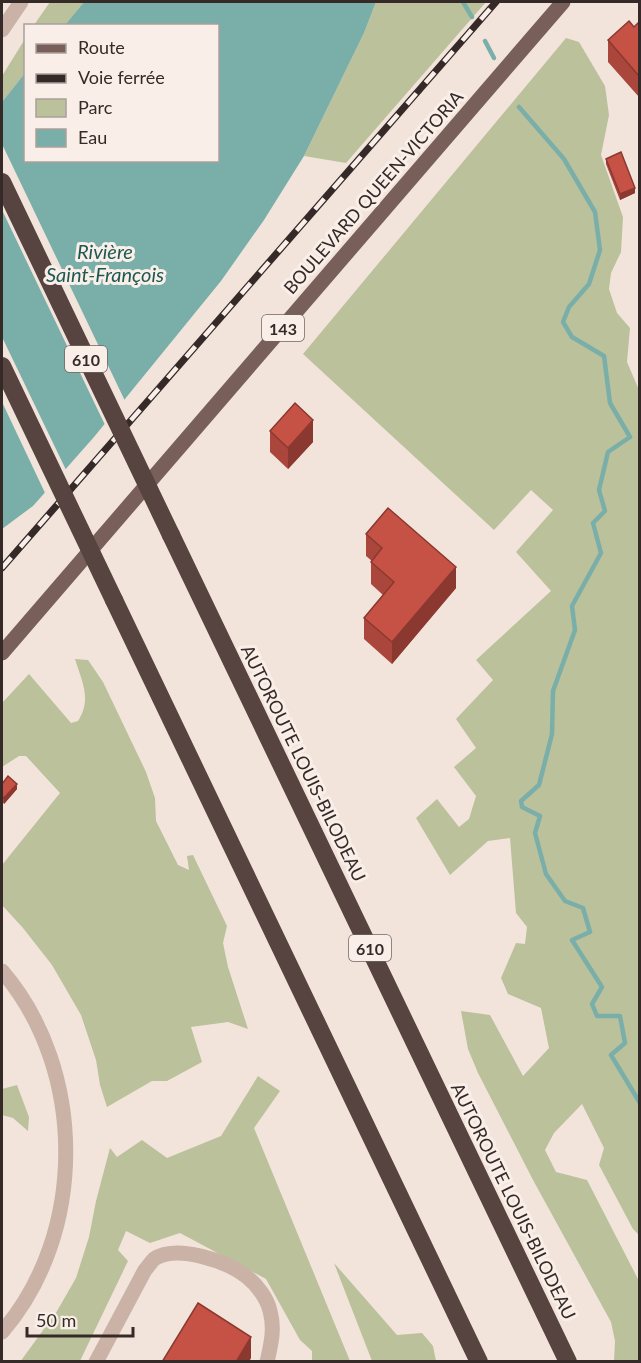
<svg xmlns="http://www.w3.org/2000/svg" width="641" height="1363" viewBox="0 0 641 1363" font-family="Lato,sans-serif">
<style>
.green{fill:#bac19b}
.water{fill:#7aafa9}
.pier{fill:#f2e4db}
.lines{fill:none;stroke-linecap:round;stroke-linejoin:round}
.stream{stroke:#7aafa9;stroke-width:4.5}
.minor{stroke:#cab2a7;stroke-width:15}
.major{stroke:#785f59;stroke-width:15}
.highway{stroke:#57433f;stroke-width:18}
.rail-casing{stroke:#362a28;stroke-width:7}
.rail{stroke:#f9efe8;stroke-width:4.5;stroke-dasharray:14;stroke-linecap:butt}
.highway-bridge{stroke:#57433f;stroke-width:18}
.wall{fill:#aa463b}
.shaded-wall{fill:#8b3930}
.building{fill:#c65145;stroke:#8b3930;stroke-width:1.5}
.labels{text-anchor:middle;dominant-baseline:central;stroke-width:6;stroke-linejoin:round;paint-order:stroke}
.shield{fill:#f9efe8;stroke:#706562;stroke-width:1.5}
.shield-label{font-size:16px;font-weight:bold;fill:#362a28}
.street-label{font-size:18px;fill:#362a28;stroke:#f9efe8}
.water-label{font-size:20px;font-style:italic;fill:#1d5853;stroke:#f9efe8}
</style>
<rect width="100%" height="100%" fill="#f2e4db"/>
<!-- green -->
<g class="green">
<path d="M 50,2 L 84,2 L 65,25 L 34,25 Z"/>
<path d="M 376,2 L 486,2 L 346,163 L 304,156 L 364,33 Z"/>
<path d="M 566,38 L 579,42 L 605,86 L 609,115 L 601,155 L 623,217 L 621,252 L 611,273 L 609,289 L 617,313 L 630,328 L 627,362 L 639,390 L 639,1235 L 633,1229 L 599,1165 L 604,1148 L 582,1104 L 554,1133 L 545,1150 L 556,1172 L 587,1180 L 639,1281 L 639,1361 L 614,1361 L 615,1341 L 611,1322 L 533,1180 L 478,1073 L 468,1049 L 461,1011 L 490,1015 L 523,1076 L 549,1048 L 541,1008 L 508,994 L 501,978 L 516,943 L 525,944 L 527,927 L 516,913 L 510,838 L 488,841 L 450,875 L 416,818 L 437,799 L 459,827 L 469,819 L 476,796 L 454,767 L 476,748 L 456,719 L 493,680 L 476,660 L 551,591 L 516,552 L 553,510 L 531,490 L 494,530 L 303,354 Z"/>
<path d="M 25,39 L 25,73 L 2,102 L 2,76 Z"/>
<path d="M 75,659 L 88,660 L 103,682 L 146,772 L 155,798 L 156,821 L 178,865 L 189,870 L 187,856 L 193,855 L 227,926 L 223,943 L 228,967 L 248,1029 L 228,1022 L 191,1027 L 202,1062 L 167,1081 L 152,1081 L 107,1107 L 100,1085 L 96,1060 L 81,1015 L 52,965 L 23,928 L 2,905 L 2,865 L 60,793 L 26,756 L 19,756 L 2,767 L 2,703 L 29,674 L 71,723 L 78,721 C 92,699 82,682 75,659 Z"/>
<path d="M 258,1076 L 280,1091 L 254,1128 L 350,1361 L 312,1361 L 312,1351 L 300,1340 L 266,1279 L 180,1233 L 150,1243 L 126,1231 L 118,1250 L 128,1261 L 80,1361 L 20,1362 L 57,1311 L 76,1278 L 89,1237 L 96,1201 L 110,1148 L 117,1157 L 142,1140 L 167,1158 L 221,1136 Z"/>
<path d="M 17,1085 L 29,1117 L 28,1131 L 13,1118 L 2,1115 L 2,1089 Z"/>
<path d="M 334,1263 L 397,1335 L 422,1333 L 433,1346 L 436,1361 L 372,1361 Z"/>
</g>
<!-- water -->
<path class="water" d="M 84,2 L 376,2 L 364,33 L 304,156 L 264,220 L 221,281 L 94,437 L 33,506 L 2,529 L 2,102 L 25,73 L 26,160 L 218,160 L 218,26 L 65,25 Z"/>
<!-- pier -->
<g class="pier">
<path d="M 2,144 L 126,403 L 106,427 L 2,210 Z"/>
<path d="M 2,337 L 67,472 L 46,495 L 2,402 Z"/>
</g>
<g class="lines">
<!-- stream -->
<g class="stream">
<path d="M 463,2 L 472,17"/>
<path d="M 485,41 L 494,58"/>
<path d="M 519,107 L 564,159 L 595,212 L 600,250 L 589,284 L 569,307 L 563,322 L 572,337 L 604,356 L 610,403 L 630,437 L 608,452 L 599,490 L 605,511 L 593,523 L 601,553 L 572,606 L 575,630 L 553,691 L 552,734 L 539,785 L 521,801 L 522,807 L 540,816 L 535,833 L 546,874 L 565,901 L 583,908 L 590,932 L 572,940 L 602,987 L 592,1004 L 597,1016 L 620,1016 L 625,1043 L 611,1055 L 640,1103"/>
</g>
<!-- minor -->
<g class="minor">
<path d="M 2,30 L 21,2"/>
<path d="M 2,971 C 87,1070 87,1234 2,1332"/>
<path d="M 96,1362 L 145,1270 C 148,1267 151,1262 154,1259 C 177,1244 227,1261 247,1277 C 257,1285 267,1298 270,1311 C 275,1329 271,1344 267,1362"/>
</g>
<!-- major -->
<path class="major" d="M 2,653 L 563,2"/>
<!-- highway -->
<g class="highway">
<path d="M 171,535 L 568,1362"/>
<path d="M 114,600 L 479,1362"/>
</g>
<!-- rail casing -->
<g class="rail-casing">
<path id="rail" d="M 2,568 L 496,2"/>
</g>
<!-- rail -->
<use href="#rail" class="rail"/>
<!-- highway-bridge -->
<g class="highway-bridge">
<path d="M 2,182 L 171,535"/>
<path d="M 2,366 L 114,600"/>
</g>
</g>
<!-- wall -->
<g class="wall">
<path d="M 639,22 L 639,97 L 608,62 L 608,40 L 634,27 Z"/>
<path d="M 606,159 L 635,193 L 620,200 L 606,164 Z"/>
<path d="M 270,431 L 313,442 L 288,469 L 270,452 Z"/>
<path d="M 366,534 L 456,588 L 392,664 L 364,639 L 364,618 L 383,595 L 371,584 L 371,562 L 372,561 L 366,556 Z"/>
<path d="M 2,784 L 17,789 L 4,804 L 2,801 Z"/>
</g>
<!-- shaded-wall -->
<g class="shaded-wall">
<path d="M 635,188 L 635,193 L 620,200 L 620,194 Z"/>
<path d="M 313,420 L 313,442 L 288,469 L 288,448 Z"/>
<path d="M 456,567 L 456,588 L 392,664 L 392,642 Z"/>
<path d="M 17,784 L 17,789 L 4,804 L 4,798 Z"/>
<path d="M 251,1337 L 251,1358 L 249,1362 L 236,1362 Z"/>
</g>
<!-- building -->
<g class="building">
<path d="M 629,21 L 634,27 L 639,22 L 639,76 L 608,40 Z"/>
<path d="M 621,152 L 635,188 L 620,194 L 606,159 Z"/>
<path d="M 295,403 L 313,420 L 288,448 L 270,431 Z"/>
<path d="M 388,508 L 456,567 L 392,642 L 364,618 L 394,582 L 371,562 L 382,548 L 366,534 Z"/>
<path d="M 8,776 L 17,784 L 4,798 L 2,796 L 2,784 Z"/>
<path d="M 198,1303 L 251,1337 L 236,1362 L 162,1362 Z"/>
</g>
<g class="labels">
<!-- shield labels -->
<g class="shield">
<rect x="262" y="315" width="42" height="26" rx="4.5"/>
<rect x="65" y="346" width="42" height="26" rx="4.5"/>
<rect x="349" y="935" width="42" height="26" rx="4.5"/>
</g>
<g class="shield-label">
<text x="283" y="328">143</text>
<text x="86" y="359">610</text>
<text x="370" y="948">610</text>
</g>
<!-- street labels -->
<g class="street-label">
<text transform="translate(373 192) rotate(-49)">BOULEVARD QUEEN-VICTORIA</text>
<text transform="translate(304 763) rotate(64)">AUTOROUTE LOUIS-BILODEAU</text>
<text transform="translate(514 1201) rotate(64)">AUTOROUTE LOUIS-BILODEAU</text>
</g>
<!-- water labels -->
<g class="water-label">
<text x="105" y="251">Rivière<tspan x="105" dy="23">Saint-François</tspan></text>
</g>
</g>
<!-- border -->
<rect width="641" height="1363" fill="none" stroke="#362a28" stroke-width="6"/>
<!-- legend -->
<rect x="24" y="24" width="195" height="138" fill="#f9efe8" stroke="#aba09b" stroke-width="1.5"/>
<rect x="36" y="44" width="30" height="9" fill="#785f59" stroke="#aba09b" stroke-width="1.5"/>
<text x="78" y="54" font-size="18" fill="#362a28">Route</text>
<rect x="36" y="74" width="30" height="9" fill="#362a28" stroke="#aba09b" stroke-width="1.5"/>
<text x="78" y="84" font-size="18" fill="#362a28">Voie ferrée</text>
<rect x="36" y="99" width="30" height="18" fill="#bac19b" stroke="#aba09b" stroke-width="1.5"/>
<text x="78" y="114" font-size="18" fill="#362a28">Parc</text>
<rect x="36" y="129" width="30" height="18" fill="#7aafa9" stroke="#aba09b" stroke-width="1.5"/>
<text x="78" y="144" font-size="18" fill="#362a28">Eau</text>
<!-- scale -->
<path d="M27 1327v9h106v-9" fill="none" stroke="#362a28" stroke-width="3"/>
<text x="36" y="1327" font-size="18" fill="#362a28" stroke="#f9efe8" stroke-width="4.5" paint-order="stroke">50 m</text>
</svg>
